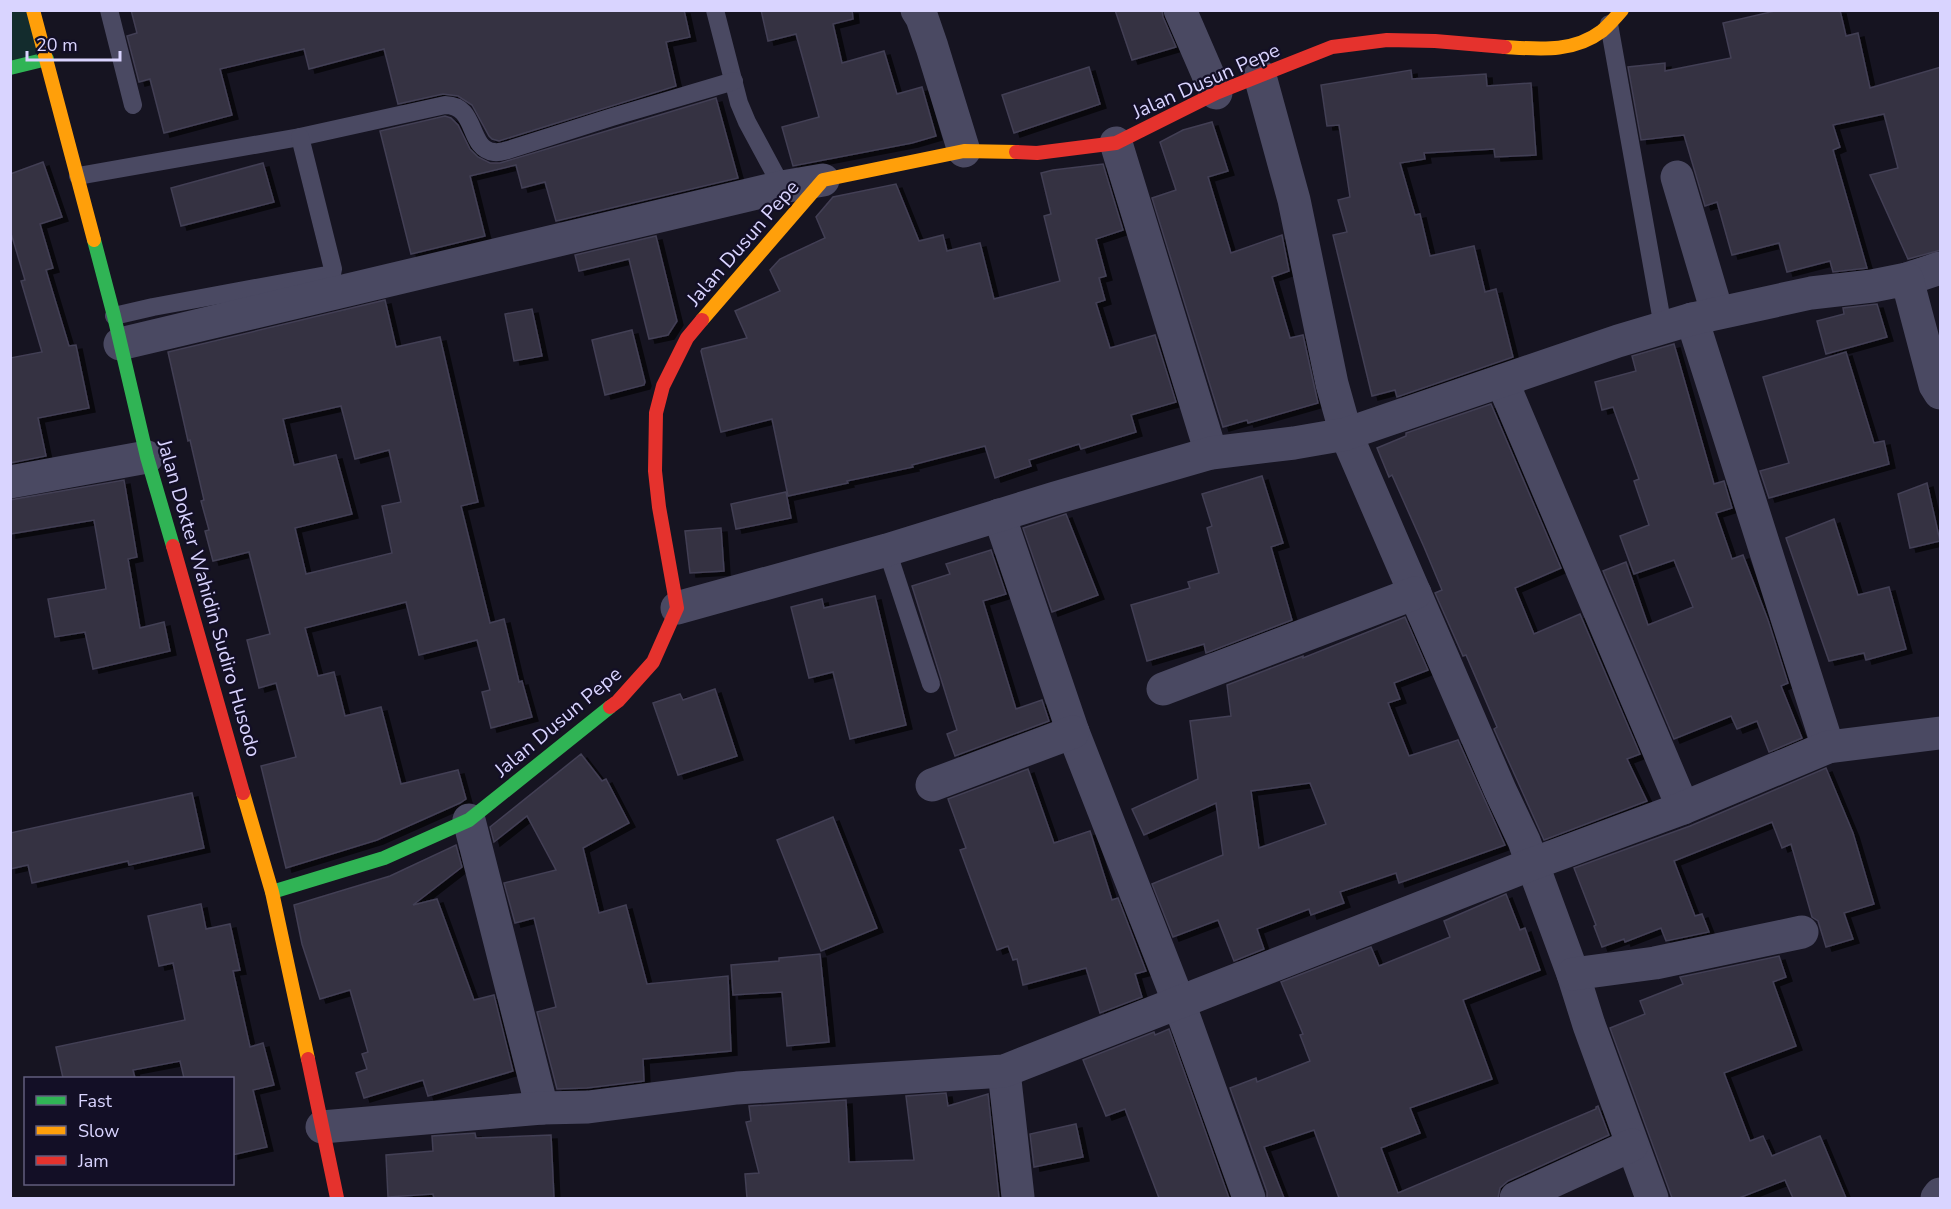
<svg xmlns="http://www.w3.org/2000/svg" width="1951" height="1209" viewBox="0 0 1951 1209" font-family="'Nunito Sans',sans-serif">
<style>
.green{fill:#132c2d}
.building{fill:#343243;stroke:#433f54;stroke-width:1.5;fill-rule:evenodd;filter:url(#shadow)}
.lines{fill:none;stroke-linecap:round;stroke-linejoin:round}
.lane{stroke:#4a4962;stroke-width:18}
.street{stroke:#4a4962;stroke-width:33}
.fast{stroke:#30b455;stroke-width:14}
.slow{stroke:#ff9f0a;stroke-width:14}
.jam{stroke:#e5322d;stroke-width:14}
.labels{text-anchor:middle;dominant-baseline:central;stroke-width:4.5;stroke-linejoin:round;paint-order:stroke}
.street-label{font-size:20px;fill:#d9d4ff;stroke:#130f26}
</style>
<defs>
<filter id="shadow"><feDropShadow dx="6" dy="4" stdDeviation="0" flood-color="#0009"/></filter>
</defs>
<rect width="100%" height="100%" fill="#161421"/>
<!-- green -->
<path class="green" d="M 11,11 L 36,11 L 49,63 L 11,74 Z"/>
<!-- building -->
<g class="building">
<path d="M 131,10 L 684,10 L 690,37 L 666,42 L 676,86 L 499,141 L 492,139 L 489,136 L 472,105 L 458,96 L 443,94 L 398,104 L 384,49 L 309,69 L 304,49 L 220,69 L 232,115 L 164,133 L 150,79 L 139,82 L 127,36 L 137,33 Z"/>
<path d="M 761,10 L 852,10 L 853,19 L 833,24 L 842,63 L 884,51 L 897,94 L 922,87 L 936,136 L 912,143 L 793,166 L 782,127 L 819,117 L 796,34 L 768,41 Z"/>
<path d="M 1115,10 L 1162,10 L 1163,17 L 1176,47 L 1132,60 Z"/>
<path d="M 1779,10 L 1840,10 L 1846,36 L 1858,33 L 1870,88 L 1941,67 L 1941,250 L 1908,259 L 1870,175 L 1898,168 L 1884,114 L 1833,125 L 1840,147 L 1833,150 L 1867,268 L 1833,272 L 1830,261 L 1787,272 L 1779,243 L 1732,255 L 1717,202 L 1705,206 L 1684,135 L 1641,140 L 1628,67 L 1665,63 L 1665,71 L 1731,58 L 1723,23 Z"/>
<path d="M 1089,67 L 1100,104 L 1014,133 L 1002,95 Z"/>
<path d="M 1411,70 L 1412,79 L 1486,74 L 1487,86 L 1531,83 L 1536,155 L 1495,157 L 1494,149 L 1424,153 L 1425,159 L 1400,163 L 1415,215 L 1420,214 L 1430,256 L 1474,246 L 1485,292 L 1496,289 L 1513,357 L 1397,397 L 1395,390 L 1372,396 L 1333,235 L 1347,232 L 1338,200 L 1350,197 L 1339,125 L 1327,126 L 1321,85 Z"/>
<path d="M 716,98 L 738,178 L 556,221 L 545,182 L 522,188 L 516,165 L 470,176 L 485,236 L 411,254 L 380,131 L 445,116 L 451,118 L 458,125 L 470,149 L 478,157 L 490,163 L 500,163 Z"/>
<path d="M 1212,122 L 1228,171 L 1208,177 L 1231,253 L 1282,235 L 1289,271 L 1272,277 L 1290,338 L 1303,335 L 1318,403 L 1248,423 L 1247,420 L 1223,427 L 1152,198 L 1176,190 L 1160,142 L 1183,130 Z"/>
<path d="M 43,162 L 62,217 L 40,224 L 53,268 L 46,270 L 69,346 L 76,345 L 89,408 L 38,418 L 46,456 L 10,463 L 10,358 L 42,352 L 21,281 L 25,280 L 10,230 L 10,174 Z"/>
<path d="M 263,163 L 274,202 L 181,226 L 171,188 Z"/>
<path d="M 1103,164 L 1123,230 L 1096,239 L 1106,276 L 1099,278 L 1105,300 L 1096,303 L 1110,348 L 1155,335 L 1176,402 L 1131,415 L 1136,432 L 1081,449 L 1079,444 L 1029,460 L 1031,466 L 995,478 L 985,446 L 912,465 L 913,467 L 847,481 L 848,483 L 788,496 L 772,419 L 721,432 L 701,351 L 702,349 L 747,338 L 735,311 L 780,291 L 770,270 L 780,259 L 825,238 L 816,217 L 833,197 L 896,184 L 919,241 L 943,235 L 947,251 L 980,243 L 994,299 L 1060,281 L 1044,216 L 1051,214 L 1041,173 L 1053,170 Z"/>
<path d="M 656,236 L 677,321 L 668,335 L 649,339 L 629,259 L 579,271 L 575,255 Z"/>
<path d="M 385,300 L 396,347 L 440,337 L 478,502 L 461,506 L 490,623 L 504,619 L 519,682 L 522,681 L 532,717 L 491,728 L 482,692 L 490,690 L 477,640 L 419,655 L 406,602 L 305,628 L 318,676 L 334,672 L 345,716 L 381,707 L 401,784 L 458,770 L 466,799 L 460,803 L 377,840 L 286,868 L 261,766 L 296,757 L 276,683 L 259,688 L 247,640 L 270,634 L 249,552 L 213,561 L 205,531 L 209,530 L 201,501 L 204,500 L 190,440 L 188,441 L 168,352 ZM 341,406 L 355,459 L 389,450 L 401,502 L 382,506 L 392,553 L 306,574 L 295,528 L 352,514 L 336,455 L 294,465 L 283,419 Z"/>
<path d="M 1877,304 L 1887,337 L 1826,354 L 1817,321 L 1844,314 L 1843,308 Z"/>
<path d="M 532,309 L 542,356 L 514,361 L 505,314 Z"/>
<path d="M 632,330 L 645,382 L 644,385 L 605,395 L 592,340 Z"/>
<path d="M 1674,344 L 1714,484 L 1724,481 L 1732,508 L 1716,513 L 1732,559 L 1743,555 L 1768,620 L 1788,683 L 1781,686 L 1802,738 L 1769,752 L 1757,721 L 1737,729 L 1731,716 L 1674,739 L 1603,571 L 1626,562 L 1648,625 L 1693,607 L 1674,560 L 1634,574 L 1620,536 L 1649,525 L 1634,481 L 1639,479 L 1613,407 L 1602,410 L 1595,382 L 1636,371 L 1632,356 Z"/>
<path d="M 1846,352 L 1874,443 L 1884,441 L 1889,464 L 1769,498 L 1760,471 L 1789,463 L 1763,377 Z"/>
<path d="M 1491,404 L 1561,568 L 1515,588 L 1534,634 L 1580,614 L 1640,754 L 1627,759 L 1647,801 L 1544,840 L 1494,729 L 1497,727 L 1466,655 L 1463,656 L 1435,593 L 1442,590 L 1424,547 L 1392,475 L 1389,477 L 1377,448 L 1406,436 L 1406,433 Z"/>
<path d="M 1262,476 L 1283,543 L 1271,547 L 1292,620 L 1206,653 L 1204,644 L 1147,661 L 1131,605 L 1190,588 L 1188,582 L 1219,573 L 1207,528 L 1212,526 L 1202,494 Z"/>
<path d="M 124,480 L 137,557 L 128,559 L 140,628 L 164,622 L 170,651 L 93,669 L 85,632 L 55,637 L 48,599 L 106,589 L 94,520 L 10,534 L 10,500 Z"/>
<path d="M 1927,483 L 1940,541 L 1910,548 L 1898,494 Z"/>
<path d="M 786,492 L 791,518 L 736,529 L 731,504 Z"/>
<path d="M 1066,514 L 1098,595 L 1052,612 L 1023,528 Z"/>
<path d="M 1834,519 L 1858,595 L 1889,587 L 1906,649 L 1866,660 L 1864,653 L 1829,661 L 1786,538 Z"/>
<path d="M 721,528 L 724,571 L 690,573 L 685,531 Z"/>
<path d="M 991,550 L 1006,594 L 983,601 L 1016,709 L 1042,700 L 1049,721 L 955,756 L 947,734 L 957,730 L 912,586 L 950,574 L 946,564 Z"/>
<path d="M 875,596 L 906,725 L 850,739 L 833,672 L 809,678 L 791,607 L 822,599 L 824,608 Z"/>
<path d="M 1405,617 L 1428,670 L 1394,683 L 1400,699 L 1388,703 L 1409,756 L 1458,740 L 1505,845 L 1399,883 L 1396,873 L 1340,892 L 1344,903 L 1311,915 L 1309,909 L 1257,929 L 1264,949 L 1234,961 L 1218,920 L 1173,937 L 1152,884 L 1223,855 L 1216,803 L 1144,835 L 1132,809 L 1198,779 L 1190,721 L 1231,716 L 1227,685 L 1303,656 L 1303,658 ZM 1310,783 L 1326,824 L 1259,848 L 1251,791 Z"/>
<path d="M 715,689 L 737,756 L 678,775 L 653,703 L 680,694 L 683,700 Z"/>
<path d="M 581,754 L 602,781 L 606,779 L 629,823 L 583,848 L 599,913 L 626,905 L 647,984 L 728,976 L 731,1051 L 643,1059 L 644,1081 L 587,1088 L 557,1089 L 537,1012 L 556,1007 L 534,918 L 515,923 L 504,883 L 556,870 L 527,816 L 494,842 L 490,827 Z"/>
<path d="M 1826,768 L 1853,833 L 1874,904 L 1844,913 L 1853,939 L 1826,947 L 1818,921 L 1812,917 L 1791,844 L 1782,848 L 1772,822 L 1674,861 L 1695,916 L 1702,914 L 1709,932 L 1666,941 L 1661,928 L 1625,942 L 1624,939 L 1602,947 L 1594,926 L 1596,925 L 1574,868 L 1690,826 Z"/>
<path d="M 1028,769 L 1054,843 L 1090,831 L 1112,900 L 1118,898 L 1146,971 L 1135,974 L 1142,997 L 1100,1013 L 1086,968 L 1023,985 L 1017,959 L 1013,960 L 1008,946 L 997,950 L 960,850 L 966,848 L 948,799 Z"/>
<path d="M 192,793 L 204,848 L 129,865 L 128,861 L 32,883 L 28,865 L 10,869 L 10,833 Z"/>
<path d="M 833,817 L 877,928 L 821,951 L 777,840 Z"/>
<path d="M 456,845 L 462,867 L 413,905 L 437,899 L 474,1000 L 494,995 L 513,1071 L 428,1096 L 423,1080 L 364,1098 L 356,1073 L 367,1069 L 362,1054 L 368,1052 L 350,990 L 320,999 L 302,944 L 294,905 L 390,876 Z"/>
<path d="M 1506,894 L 1520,930 L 1525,928 L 1540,970 L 1463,1000 L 1492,1079 L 1410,1108 L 1420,1133 L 1381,1148 L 1398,1193 L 1596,1109 L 1596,1107 L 1598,1106 L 1609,1135 L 1508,1181 L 1500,1188 L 1498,1198 L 1339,1198 L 1314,1130 L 1264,1147 L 1284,1198 L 1267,1198 L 1267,1192 L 1230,1088 L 1256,1078 L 1257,1082 L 1310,1061 L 1300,1035 L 1303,1034 L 1281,982 L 1371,947 L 1379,966 L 1450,937 L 1444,921 Z"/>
<path d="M 201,904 L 206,929 L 230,924 L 240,970 L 233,971 L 250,1047 L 263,1043 L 274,1085 L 253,1090 L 267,1147 L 232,1155 L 232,1078 L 184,1078 L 180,1061 L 133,1070 L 135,1078 L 63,1078 L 56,1047 L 185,1020 L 173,963 L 159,966 L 148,916 Z"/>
<path d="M 820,954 L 829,1042 L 787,1046 L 782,992 L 733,995 L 731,965 L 779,961 L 779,958 Z"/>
<path d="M 1779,956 L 1786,977 L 1773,982 L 1796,1046 L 1724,1073 L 1750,1141 L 1763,1136 L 1772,1156 L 1820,1136 L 1846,1198 L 1793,1198 L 1785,1180 L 1739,1198 L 1672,1198 L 1610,1028 L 1645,1014 L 1640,1001 L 1683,984 L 1680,977 Z"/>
<path d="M 1169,1029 L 1229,1198 L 1159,1198 L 1125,1109 L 1106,1116 L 1083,1060 L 1154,1032 L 1155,1035 Z"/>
<path d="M 946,1093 L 948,1106 L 988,1094 L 999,1198 L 747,1198 L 745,1174 L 759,1173 L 746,1122 L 751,1121 L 749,1106 L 846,1100 L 849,1162 L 914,1160 L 906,1096 Z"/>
<path d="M 1076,1124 L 1083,1157 L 1034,1167 L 1030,1134 Z"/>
<path d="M 475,1133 L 476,1138 L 551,1135 L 554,1198 L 434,1198 L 433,1194 L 388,1197 L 386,1155 L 433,1151 L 432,1136 Z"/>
</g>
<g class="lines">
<!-- lane -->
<g class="lane">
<path d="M 109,10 L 133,105"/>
<path d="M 715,10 L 739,103 L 747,122 L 782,187"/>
<path d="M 1609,24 L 1663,327"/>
<path d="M 78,176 L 300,137 L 445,105 C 478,105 467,149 494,152 C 498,153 504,151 508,150 L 612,117 L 734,81"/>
<path d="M 114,316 L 153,307 L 332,274 L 333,269 L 300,137"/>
<path d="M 887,550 L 931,684"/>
</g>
<!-- street -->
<g class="street">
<path d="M 917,10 L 922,18 L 932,47 L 964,151"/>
<path d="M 1180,10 L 1216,93"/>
<path d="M 1260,76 L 1294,200 L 1332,384 L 1346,434 L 1500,790 L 1524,841 L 1573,974 L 1589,1025 L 1652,1198"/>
<path d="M 1116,143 L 1211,453"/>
<path d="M 1677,177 L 1717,312"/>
<path d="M 1907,279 L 1940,268"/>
<path d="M 1692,319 L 1828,747"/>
<path d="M 120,344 L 782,187 L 823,180"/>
<path d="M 1502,381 L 1683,808"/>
<path d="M 10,482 L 147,457"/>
<path d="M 999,515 L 1073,732 L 1179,1003 L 1249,1198"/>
<path d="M 677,608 L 887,550 L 1055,498 L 1211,453 L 1294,443 L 1346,434 L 1618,341 L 1692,319 L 1811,293 L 1872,286 L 1907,279 L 1935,385 L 1940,393"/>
<path d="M 1163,689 L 1415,593"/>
<path d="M 932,785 L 1073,732"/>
<path d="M 469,820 L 542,1108"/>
<path d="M 1573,974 L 1655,963 L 1802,932"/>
<path d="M 1004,1071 L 1018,1197"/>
<path d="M 322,1127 L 542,1108 L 588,1107 L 737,1088 L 1004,1071 L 1532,864 L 1683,808 L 1828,747 L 1940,733"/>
<path d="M 1516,1198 L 1632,1145"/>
<path d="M 1937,1198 L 1940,1194"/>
</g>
<!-- fast -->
<g class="fast">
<path d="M 10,68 L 47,59"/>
<path d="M 94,240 L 114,316 L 147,457 L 173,546"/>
<path d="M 272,892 L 384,858 L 469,820 L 610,707"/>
</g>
<!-- slow -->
<g class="slow">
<path d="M 33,10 L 94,240"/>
<path d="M 1505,47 C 1539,49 1573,53 1602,31 C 1609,25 1616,17 1622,10"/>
<path d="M 702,320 L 823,180 L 964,151 L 1016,152"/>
<path d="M 243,793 L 272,892 L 308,1059"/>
</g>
<!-- jam -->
<g class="jam">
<path d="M 1016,152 L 1037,153 L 1116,143 L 1216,93 L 1332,47 L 1387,40 L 1435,41 L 1505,47"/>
<path d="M 173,546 L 243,793"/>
<path d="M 610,707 L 618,701 L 653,662 L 677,608 L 659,507 L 655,471 L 656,413 L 663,386 L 687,338 L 702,320"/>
<path d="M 308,1059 L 337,1198"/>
</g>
</g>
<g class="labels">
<!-- street labels -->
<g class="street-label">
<text transform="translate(1206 81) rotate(-24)">Jalan Dusun Pepe</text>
<text transform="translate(743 243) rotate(-49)">Jalan Dusun Pepe</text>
<text transform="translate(209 598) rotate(74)">Jalan Dokter Wahidin Sudiro Husodo</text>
<text transform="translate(558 722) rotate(-40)">Jalan Dusun Pepe</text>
</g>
</g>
<!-- border -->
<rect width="1951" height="1209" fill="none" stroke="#d9d4ff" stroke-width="24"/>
<!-- legend -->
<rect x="24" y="1077" width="210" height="108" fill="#130f26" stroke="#625e7d" stroke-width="1.5"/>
<rect x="36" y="1096" width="30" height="9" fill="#30b455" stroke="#625e7d" stroke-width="1.5"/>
<text x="78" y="1107" font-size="18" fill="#d9d4ff">Fast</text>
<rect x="36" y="1126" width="30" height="9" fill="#ff9f0a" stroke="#625e7d" stroke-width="1.5"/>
<text x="78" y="1137" font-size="18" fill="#d9d4ff">Slow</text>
<rect x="36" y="1156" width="30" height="9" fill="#e5322d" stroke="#625e7d" stroke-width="1.5"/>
<text x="78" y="1167" font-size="18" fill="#d9d4ff">Jam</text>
<!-- scale -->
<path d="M27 51v9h93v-9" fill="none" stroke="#d9d4ff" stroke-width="3"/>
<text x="36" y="51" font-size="18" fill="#d9d4ff" stroke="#130f26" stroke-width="4.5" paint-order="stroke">20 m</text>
</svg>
